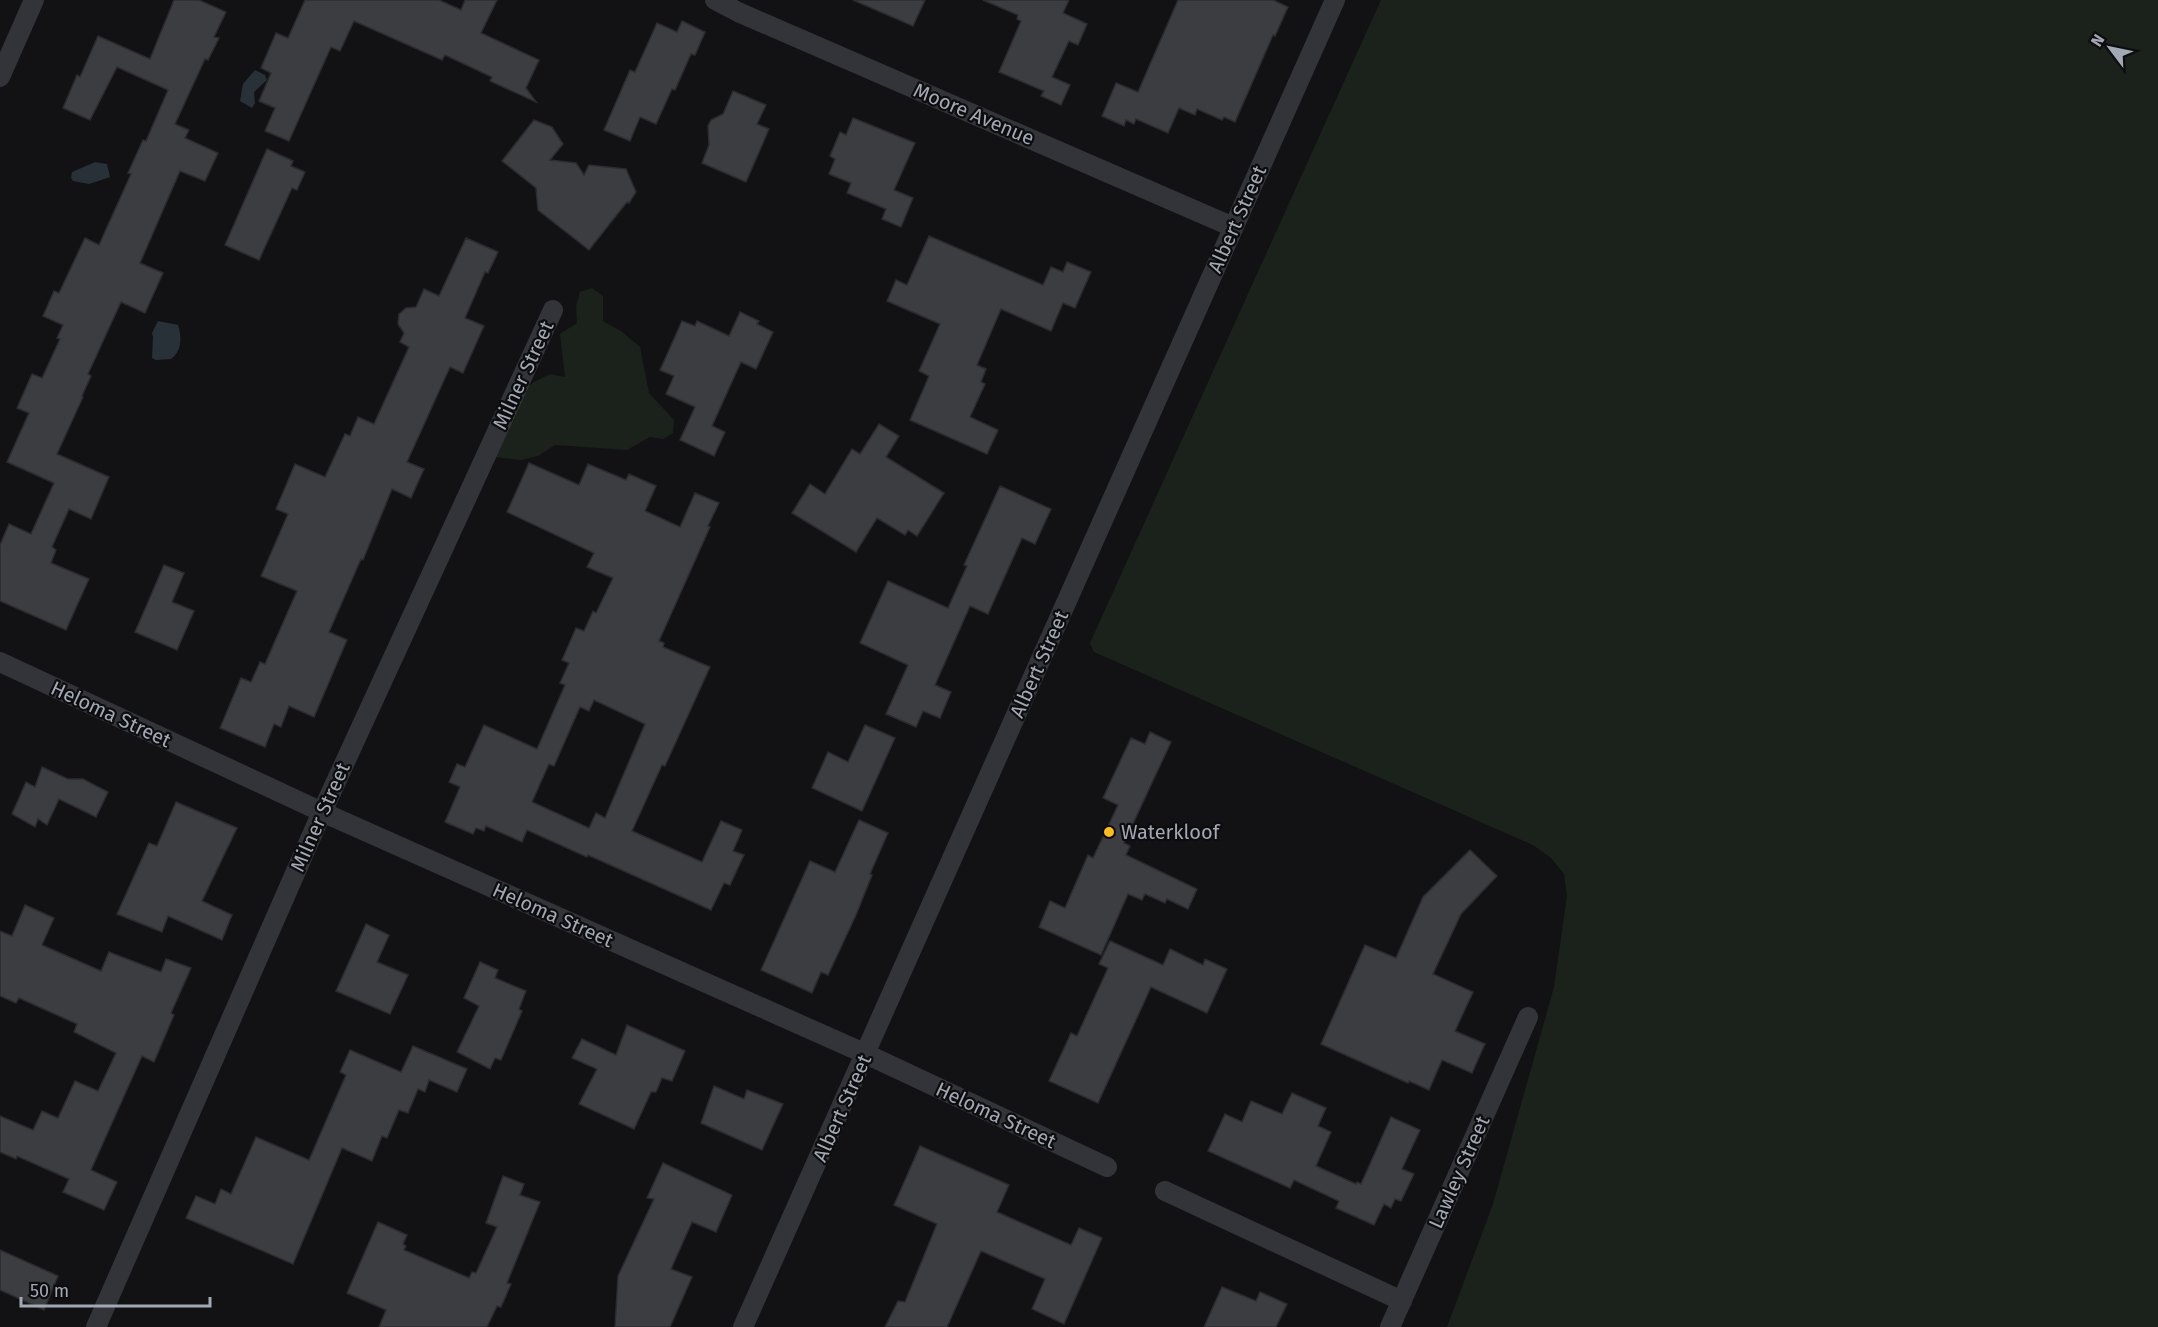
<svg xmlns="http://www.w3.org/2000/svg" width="2158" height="1327" viewBox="0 0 2158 1327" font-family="'Fira Sans',sans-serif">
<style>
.green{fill:#1a221b}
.water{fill:#283038}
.building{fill:#3c3d41;stroke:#2c2c30;stroke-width:1.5;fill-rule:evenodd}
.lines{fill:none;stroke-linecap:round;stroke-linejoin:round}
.minor{stroke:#333439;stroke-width:20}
.poi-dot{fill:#fcbc22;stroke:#0d0d0f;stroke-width:2}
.labels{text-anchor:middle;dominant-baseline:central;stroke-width:4.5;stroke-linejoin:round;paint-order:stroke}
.street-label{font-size:20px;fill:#a3a8b5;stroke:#0d0d0f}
.poi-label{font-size:20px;fill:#a3a8b5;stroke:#0d0d0f;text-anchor:start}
</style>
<rect width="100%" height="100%" fill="#121214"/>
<!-- green -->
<g class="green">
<path d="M 1381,0 L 2158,0 L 2158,1327 L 1447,1327 L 1493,1204 L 1554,987 L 1567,896 L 1564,874 L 1551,858 L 1533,845 L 1094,652 L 1090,643 Z"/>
<path d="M 592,288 L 603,296 L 603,321 L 621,331 L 640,347 L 649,393 L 674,420 L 673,433 L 663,439 L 650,437 L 627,450 L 555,445 L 538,456 L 521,460 L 494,457 L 498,411 L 534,382 L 550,374 L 565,377 L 560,334 L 577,323 L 576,306 L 580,292 Z"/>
</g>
<!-- water -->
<g class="water">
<path d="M 255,70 L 265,75 L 267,80 L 254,92 L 255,103 L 252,108 L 240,101 L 243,84 Z"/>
<path d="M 95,162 L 107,164 L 110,177 L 89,184 L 73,181 L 71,178 L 72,172 Z"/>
<path d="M 158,321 L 178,325 C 182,337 182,351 171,359 L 156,360 L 152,358 L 153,337 L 152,333 Z"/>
</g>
<!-- building -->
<g class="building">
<path d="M 174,0 L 199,0 L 226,12 L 214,37 L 219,38 L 208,60 L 205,59 L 175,124 L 189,130 L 185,138 L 218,153 L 205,181 L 180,171 L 140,263 L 163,273 L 145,313 L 121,302 L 88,374 L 91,376 L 82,396 L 83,397 L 57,454 L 109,477 L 91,519 L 69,509 L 52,547 L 56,550 L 51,563 L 89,579 L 66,630 L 0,601 L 0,545 L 9,524 L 31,534 L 54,483 L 7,462 L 29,413 L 17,408 L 32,374 L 42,378 L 60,339 L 57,338 L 63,325 L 43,316 L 54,291 L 59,293 L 85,238 L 99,245 L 131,174 L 128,173 L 143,140 L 146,141 L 168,90 L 117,67 L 90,120 L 63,108 L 77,75 L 80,77 L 98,36 L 150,59 Z"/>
<path d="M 305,0 L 439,0 L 461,10 L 465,0 L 497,0 L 481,33 L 539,60 L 526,88 L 536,102 L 490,81 L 492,77 L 445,55 L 442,60 L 354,21 L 340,51 L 331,47 L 289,141 L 265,131 L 275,108 L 259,101 L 271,73 L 261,68 L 276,33 L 288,38 Z"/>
<path d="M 853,0 L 925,0 L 913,26 Z"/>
<path d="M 983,0 L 1069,0 L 1063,13 L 1087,24 L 1078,45 L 1069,41 L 1052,77 L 1070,85 L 1061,105 L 1041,96 L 1044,91 L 999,72 L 1021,21 L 1017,19 L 1018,15 Z"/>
<path d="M 1178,0 L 1273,0 L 1288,7 L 1275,36 L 1273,35 L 1235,122 L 1224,117 L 1222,120 L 1197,109 L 1195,115 L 1179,108 L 1168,133 L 1136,119 L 1134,124 L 1126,120 L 1124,126 L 1102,116 L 1116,83 L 1138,92 Z"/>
<path d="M 682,21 L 705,32 L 695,55 L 691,54 L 675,90 L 672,89 L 656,124 L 640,117 L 630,141 L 604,130 L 630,70 L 635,72 L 657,23 L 677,32 Z"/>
<path d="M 733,91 L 766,105 L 757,124 L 769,129 L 746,182 L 702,163 L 709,145 L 708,126 L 711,120 L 723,114 Z"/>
<path d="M 853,118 L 915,143 L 894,190 L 913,198 L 901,227 L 882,219 L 886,209 L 847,193 L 851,183 L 829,174 L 835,159 L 830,156 L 840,132 L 846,135 Z"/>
<path d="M 534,120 L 552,127 L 563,144 L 550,160 L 576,163 L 584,175 L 589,165 L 626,169 L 636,192 L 629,203 L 627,202 L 589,250 L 538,210 L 536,188 L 502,161 Z"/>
<path d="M 267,149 L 293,161 L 291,166 L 305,172 L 297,190 L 292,188 L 259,260 L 225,245 Z"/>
<path d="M 929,236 L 1043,285 L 1051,267 L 1063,272 L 1067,262 L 1091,272 L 1075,308 L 1063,303 L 1051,331 L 1001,309 L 977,365 L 986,369 L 981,382 L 985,384 L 970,417 L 998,430 L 987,454 L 910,420 L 929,376 L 919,371 L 940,324 L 887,301 L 896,280 L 907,285 Z"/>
<path d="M 466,238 L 498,252 L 488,273 L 485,272 L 465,318 L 484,326 L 463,373 L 450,367 L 407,462 L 424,469 L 411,498 L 392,489 L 363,560 L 361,559 L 329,632 L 347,640 L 314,717 L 289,706 L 281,727 L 274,724 L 265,747 L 220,728 L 241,678 L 251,682 L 260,662 L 265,664 L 297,591 L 261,576 L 288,514 L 276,509 L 295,464 L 325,477 L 345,434 L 350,436 L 358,417 L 374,424 L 409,347 L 400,342 L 404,333 L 398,324 L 399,314 L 406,308 L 416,307 L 424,289 L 439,296 Z"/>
<path d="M 740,312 L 759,321 L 757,324 L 773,332 L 756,369 L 741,362 L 712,426 L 725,432 L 714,456 L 680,440 L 695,407 L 666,394 L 674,376 L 660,370 L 682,321 L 695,326 L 697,321 L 729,336 Z"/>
<path d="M 879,424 L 899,436 L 886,457 L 944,493 L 917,536 L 908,530 L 905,535 L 877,518 L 856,552 L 792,513 L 810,484 L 825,494 L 852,449 L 860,454 Z"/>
<path d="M 529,463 L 579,485 L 588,464 L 626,480 L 629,474 L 656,486 L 645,511 L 680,527 L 695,493 L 719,503 L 708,526 L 710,527 L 659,641 L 664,643 L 663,647 L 710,667 L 665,766 L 662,765 L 632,831 L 702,862 L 721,821 L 742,830 L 733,851 L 744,855 L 730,885 L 724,883 L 711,910 L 588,855 L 587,857 L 527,830 L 522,842 L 486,826 L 484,831 L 476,828 L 473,834 L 445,822 L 460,787 L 449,782 L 457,764 L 465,767 L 484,725 L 537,749 L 565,685 L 560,683 L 569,663 L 562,660 L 576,628 L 584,631 L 593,611 L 596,613 L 613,578 L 587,567 L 594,553 L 507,512 ZM 594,700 L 645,724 L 605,818 L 596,813 L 589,828 L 532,802 L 549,764 L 554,766 L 580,707 L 589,711 Z"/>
<path d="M 1000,486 L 1051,509 L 1035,544 L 1022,538 L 988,614 L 970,606 L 935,685 L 951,692 L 940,718 L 923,711 L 916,727 L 886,714 L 908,665 L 860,643 L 888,581 L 948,608 L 967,566 L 964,565 Z"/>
<path d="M 164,565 L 184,573 L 172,602 L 194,611 L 177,650 L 135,632 Z"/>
<path d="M 865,725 L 895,738 L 862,811 L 812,788 L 828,752 L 848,762 Z"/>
<path d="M 1150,732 L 1171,742 L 1124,843 L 1130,846 L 1126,855 L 1197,889 L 1188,909 L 1167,899 L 1165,903 L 1145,894 L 1142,900 L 1128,894 L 1101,955 L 1039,927 L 1050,901 L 1065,908 L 1088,855 L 1093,858 L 1118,805 L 1103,798 L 1131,738 L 1145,744 Z"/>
<path d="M 42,767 L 68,779 L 83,779 L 108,792 L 96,817 L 59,799 L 47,825 L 38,819 L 35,827 L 12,814 L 26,782 L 35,787 Z"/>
<path d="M 176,802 L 237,828 L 202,901 L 232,915 L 222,940 L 168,916 L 162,932 L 117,914 L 149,843 L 157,846 Z"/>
<path d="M 859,820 L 888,833 L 870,874 L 872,875 L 856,915 L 828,975 L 821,972 L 812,993 L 761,970 L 810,861 L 835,872 Z"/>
<path d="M 1470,850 L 1497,876 L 1461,914 L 1433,974 L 1473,992 L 1455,1031 L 1485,1044 L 1472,1073 L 1442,1060 L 1429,1090 L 1409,1081 L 1408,1083 L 1321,1044 L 1365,945 L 1396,958 L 1423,897 Z"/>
<path d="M 25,905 L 54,918 L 42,945 L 101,971 L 109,952 L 161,972 L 166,959 L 191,968 L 171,1013 L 174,1015 L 154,1062 L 142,1056 L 91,1170 L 117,1182 L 104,1210 L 63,1192 L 69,1179 L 17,1156 L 16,1159 L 0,1152 L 0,1116 L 33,1130 L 42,1111 L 58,1118 L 75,1081 L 98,1091 L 116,1053 L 74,1032 L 77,1024 L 19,998 L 16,1003 L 0,996 L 0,931 L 12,936 Z"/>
<path d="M 366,924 L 389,935 L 377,962 L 408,975 L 390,1014 L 336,991 Z"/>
<path d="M 1110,941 L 1163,965 L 1170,949 L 1203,965 L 1205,959 L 1227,969 L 1207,1013 L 1151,987 L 1098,1103 L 1049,1081 L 1071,1033 L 1077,1036 L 1108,968 L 1099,964 Z"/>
<path d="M 480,962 L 498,970 L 495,978 L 526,991 L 519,1009 L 522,1011 L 501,1060 L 495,1058 L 490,1069 L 457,1052 L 479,1006 L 464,998 Z"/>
<path d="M 627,1025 L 685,1051 L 672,1081 L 662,1078 L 656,1092 L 651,1092 L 634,1129 L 579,1104 L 597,1069 L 572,1058 L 582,1039 L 616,1055 Z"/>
<path d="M 413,1046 L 467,1069 L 457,1092 L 429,1080 L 425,1092 L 418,1089 L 408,1113 L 399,1110 L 387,1138 L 382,1136 L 372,1161 L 342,1148 L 293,1264 L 186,1218 L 196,1196 L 215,1204 L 221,1189 L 231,1194 L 256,1137 L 309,1160 L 346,1075 L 340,1072 L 350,1050 L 401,1072 Z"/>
<path d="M 714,1086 L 744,1099 L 747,1090 L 783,1104 L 762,1150 L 701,1123 Z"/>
<path d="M 1292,1093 L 1326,1108 L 1318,1126 L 1331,1132 L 1316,1166 L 1356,1184 L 1357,1182 L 1361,1184 L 1391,1117 L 1420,1130 L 1402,1169 L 1414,1174 L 1401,1201 L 1395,1199 L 1391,1208 L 1384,1204 L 1374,1225 L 1336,1208 L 1339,1201 L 1294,1180 L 1290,1188 L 1208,1151 L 1225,1114 L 1242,1122 L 1251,1101 L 1282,1114 Z"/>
<path d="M 920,1146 L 1009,1185 L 997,1212 L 1071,1245 L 1079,1228 L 1102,1238 L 1064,1324 L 1032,1309 L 1045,1279 L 981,1251 L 947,1327 L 885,1327 L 898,1301 L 905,1302 L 937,1224 L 894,1205 Z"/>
<path d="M 663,1163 L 732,1195 L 716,1232 L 692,1222 L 671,1269 L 692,1277 L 670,1327 L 615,1327 L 618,1276 L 654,1199 L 647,1198 Z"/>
<path d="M 503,1176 L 524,1184 L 520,1195 L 540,1202 L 507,1283 L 511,1284 L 501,1307 L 497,1306 L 487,1327 L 379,1327 L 386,1310 L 347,1293 L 378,1222 L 407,1235 L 403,1244 L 406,1246 L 404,1250 L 469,1278 L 472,1272 L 476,1273 L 497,1227 L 486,1223 Z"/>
<path d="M 0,1250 L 58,1276 L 44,1310 L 0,1290 Z"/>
<path d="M 1222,1287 L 1256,1301 L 1260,1292 L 1287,1304 L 1276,1327 L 1204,1327 Z"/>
</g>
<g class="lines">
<!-- minor -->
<g class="minor">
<path d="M 715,0 L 738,12 L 1233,227"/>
<path d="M 0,77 L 34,0"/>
<path d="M 0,662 L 322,812 L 866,1054 L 1107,1167"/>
<path d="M 1165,1191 L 1402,1301"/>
<path d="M 96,1327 L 322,812 L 553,310"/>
<path d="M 743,1327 L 1335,0"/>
<path d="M 1390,1327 L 1528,1017"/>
</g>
</g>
<!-- markers -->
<circle class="poi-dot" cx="1109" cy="832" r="6"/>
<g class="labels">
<!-- street labels -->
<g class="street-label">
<text transform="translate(974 114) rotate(23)">Moore Avenue</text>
<text transform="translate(1237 219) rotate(-66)">Albert Street</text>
<text transform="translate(523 375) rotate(-65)">Milner Street</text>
<text transform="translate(1039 664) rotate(-66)">Albert Street</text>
<text transform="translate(111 714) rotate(25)">Heloma Street</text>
<text transform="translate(320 817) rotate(-66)">Milner Street</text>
<text transform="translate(553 915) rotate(24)">Heloma Street</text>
<text transform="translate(842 1108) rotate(-66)">Albert Street</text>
<text transform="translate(996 1115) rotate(25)">Heloma Street</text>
<text transform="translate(1459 1172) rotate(-66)">Lawley Street</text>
</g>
<!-- poi labels -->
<g class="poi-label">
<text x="1121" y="832">Waterkloof</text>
</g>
</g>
<!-- north arrow -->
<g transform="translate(2110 48) rotate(302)" stroke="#0d0d0f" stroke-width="4.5" paint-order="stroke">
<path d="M0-4.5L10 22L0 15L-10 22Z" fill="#a3a8b5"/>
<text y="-9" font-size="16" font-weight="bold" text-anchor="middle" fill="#a3a8b5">N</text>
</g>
<!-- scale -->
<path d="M21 1297v9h189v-9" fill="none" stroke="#a3a8b5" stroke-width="3"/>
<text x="30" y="1297" font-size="18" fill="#a3a8b5" stroke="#0d0d0f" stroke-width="4.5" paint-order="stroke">50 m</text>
</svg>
